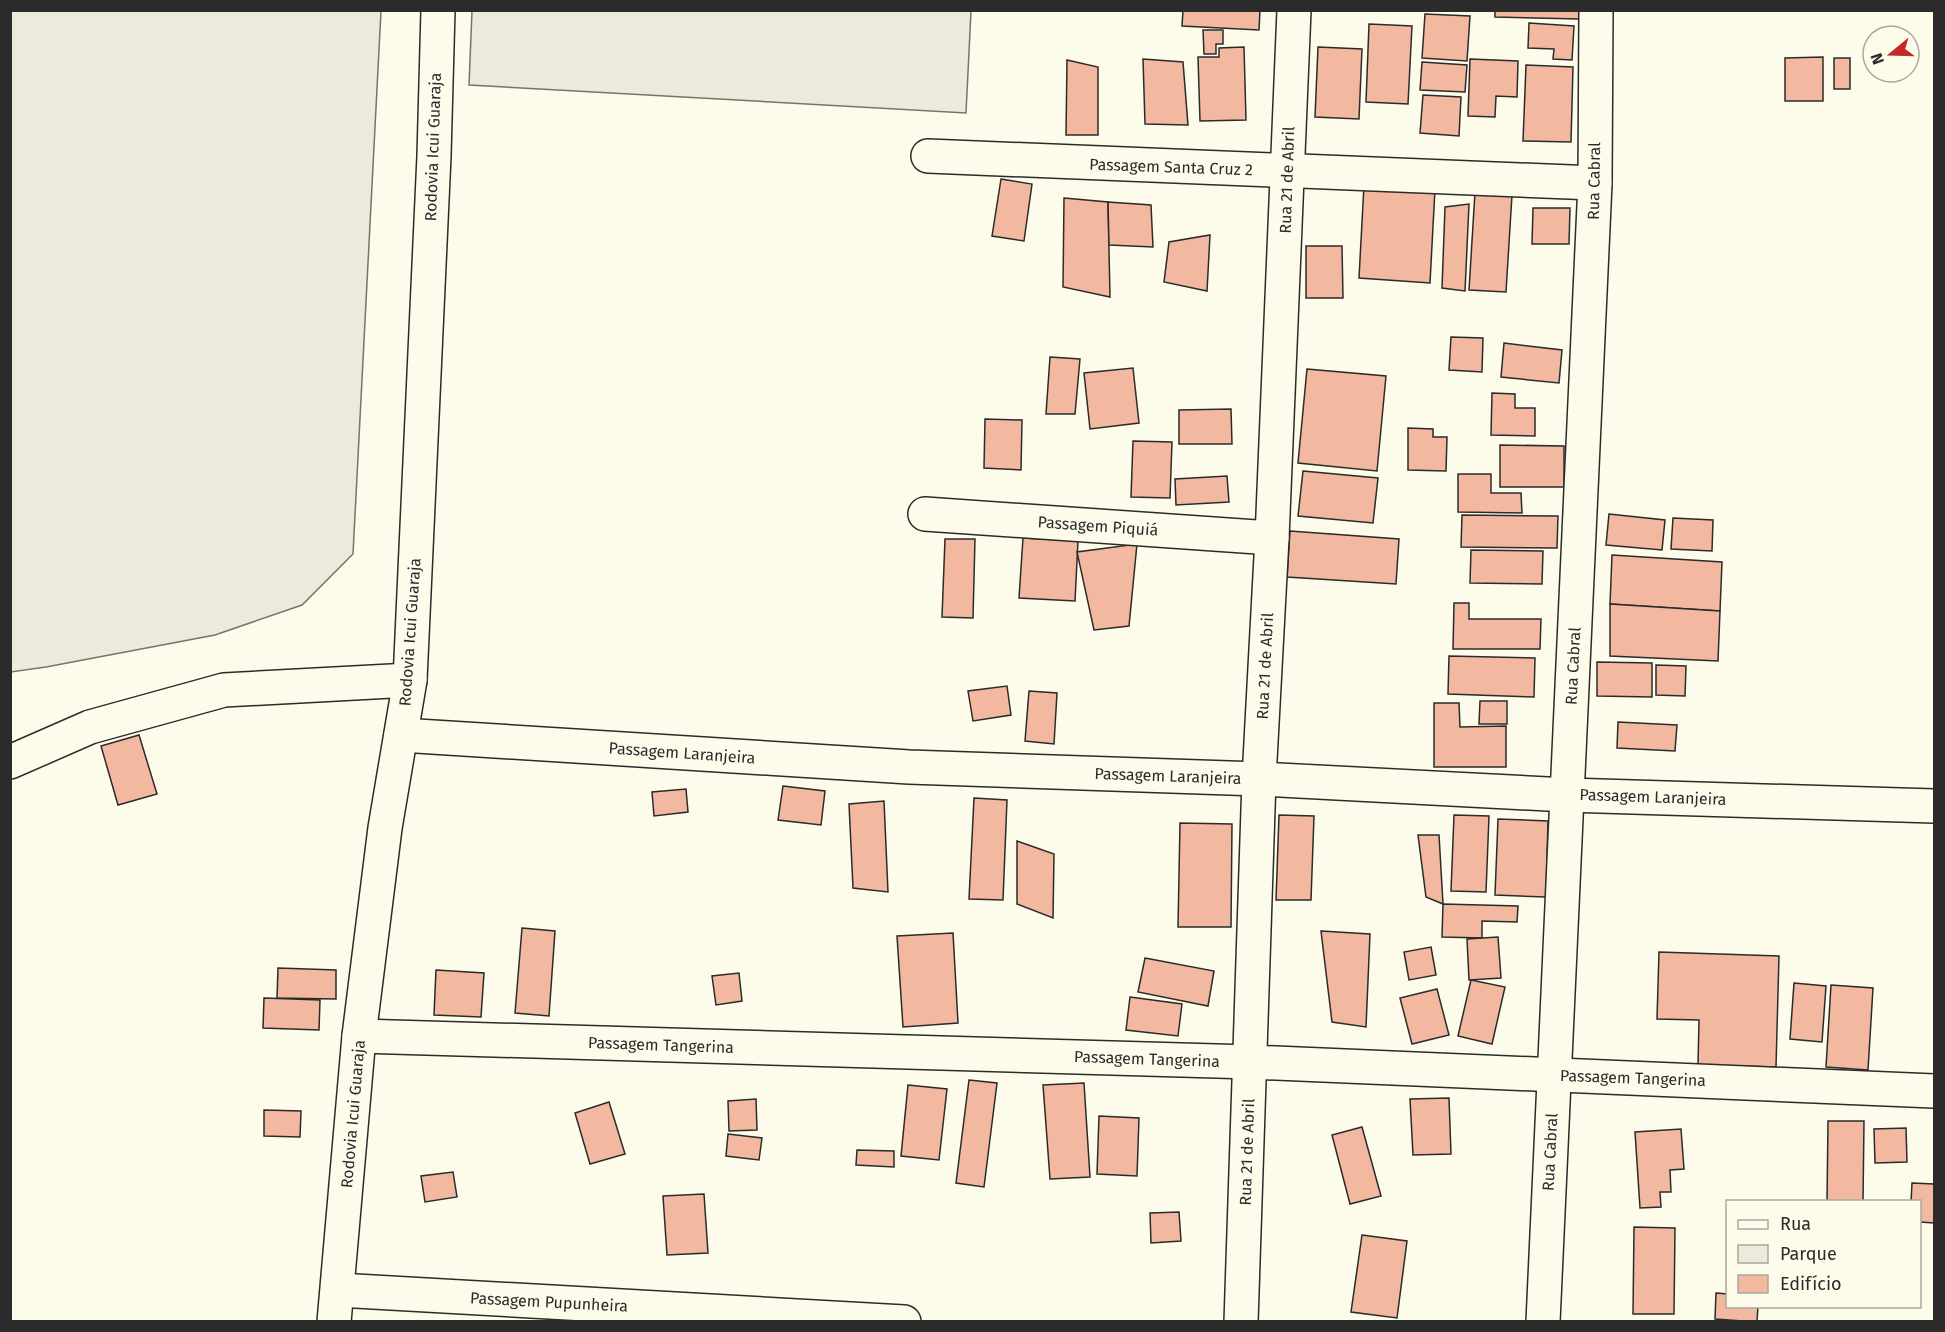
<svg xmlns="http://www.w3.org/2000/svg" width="1945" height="1332" viewBox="0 0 1945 1332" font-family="'Fira Sans',sans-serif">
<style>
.green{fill:#ecebdb;stroke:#74746e;stroke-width:1.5}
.building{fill:#f2b8a0;stroke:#2b2b2b;stroke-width:1.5}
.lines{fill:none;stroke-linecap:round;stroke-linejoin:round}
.minor-casing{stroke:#2b2b2b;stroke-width:36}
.minor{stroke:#fdfbea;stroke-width:33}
.labels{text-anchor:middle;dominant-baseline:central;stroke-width:4.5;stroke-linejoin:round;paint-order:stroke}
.street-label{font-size:16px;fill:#2b2b2b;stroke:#fdfbea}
</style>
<rect width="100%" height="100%" fill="#fdfbea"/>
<!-- green -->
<g class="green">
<path d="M 10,11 L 381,11 L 353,554 L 302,605 L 215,635 L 46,667 L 11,672 Z"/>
<path d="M 472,11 L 971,11 L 966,113 L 469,85 Z"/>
</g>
<!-- building -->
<g class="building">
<path d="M 1183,10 L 1260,10 L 1259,30 L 1182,26 Z"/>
<path d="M 1495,10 L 1579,10 L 1579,19 L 1495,17 Z"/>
<path d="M 1425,14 L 1470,16 L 1467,61 L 1422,58 Z"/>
<path d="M 1529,23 L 1574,26 L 1572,60 L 1553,59 L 1554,49 L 1528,48 Z"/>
<path d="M 1369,24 L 1412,26 L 1408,104 L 1366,102 Z"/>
<path d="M 1203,30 L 1223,30 L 1223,44 L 1216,44 L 1216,54 L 1204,54 Z"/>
<path d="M 1244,47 L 1246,120 L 1200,121 L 1198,57 L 1219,57 L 1219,48 Z"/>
<path d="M 1318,47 L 1362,49 L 1359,119 L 1315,117 Z"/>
<path d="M 1823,57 L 1823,101 L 1785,101 L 1785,58 Z"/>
<rect x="1834" y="58" width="16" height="31"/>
<path d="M 1143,59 L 1183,62 L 1188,125 L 1145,124 Z"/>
<path d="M 1470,59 L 1518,61 L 1517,97 L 1496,96 L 1495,117 L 1468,116 Z"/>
<path d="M 1067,60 L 1098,67 L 1098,135 L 1066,135 Z"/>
<path d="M 1422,62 L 1467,65 L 1465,92 L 1420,90 Z"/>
<path d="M 1526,65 L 1573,67 L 1571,142 L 1523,141 Z"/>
<path d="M 1423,95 L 1461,97 L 1459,136 L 1420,133 Z"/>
<path d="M 1001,179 L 1032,184 L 1024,241 L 992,236 Z"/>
<path d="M 1364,185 L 1435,189 L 1430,283 L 1359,278 Z"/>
<path d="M 1475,192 L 1512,195 L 1506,292 L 1469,290 Z"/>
<path d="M 1064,198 L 1108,202 L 1110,297 L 1063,287 Z"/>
<path d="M 1108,202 L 1151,205 L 1153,247 L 1109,245 Z"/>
<path d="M 1469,204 L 1465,291 L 1442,288 L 1445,207 Z"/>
<path d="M 1533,208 L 1570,208 L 1569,244 L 1532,244 Z"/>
<path d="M 1210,235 L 1207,291 L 1164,282 L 1169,242 Z"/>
<path d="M 1306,246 L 1342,246 L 1343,298 L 1306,298 Z"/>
<path d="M 1451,337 L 1483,338 L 1482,372 L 1449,370 Z"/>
<path d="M 1504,343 L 1562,350 L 1559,383 L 1501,377 Z"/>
<path d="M 1050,357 L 1080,359 L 1075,414 L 1046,414 Z"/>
<path d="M 1133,368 L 1139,423 L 1090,429 L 1084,373 Z"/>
<path d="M 1307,369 L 1386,376 L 1377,471 L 1298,463 Z"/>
<path d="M 1492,393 L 1515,394 L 1515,408 L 1535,408 L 1535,436 L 1491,435 Z"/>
<path d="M 1231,409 L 1232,444 L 1179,444 L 1179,410 Z"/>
<path d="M 985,419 L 1022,420 L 1021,470 L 984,468 Z"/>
<path d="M 1408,428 L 1433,429 L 1433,437 L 1447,437 L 1446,471 L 1408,470 Z"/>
<path d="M 1133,441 L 1172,442 L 1170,498 L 1131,497 Z"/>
<path d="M 1500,445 L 1564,446 L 1564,487 L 1500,487 Z"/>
<path d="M 1303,471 L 1378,478 L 1373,523 L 1298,516 Z"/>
<path d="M 1458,474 L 1491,474 L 1491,493 L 1521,493 L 1522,513 L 1458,512 Z"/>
<path d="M 1227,476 L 1229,502 L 1176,505 L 1175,479 Z"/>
<path d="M 1609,514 L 1665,520 L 1662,550 L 1606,545 Z"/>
<path d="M 1462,515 L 1558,516 L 1557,548 L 1461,547 Z"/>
<path d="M 1673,518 L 1713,520 L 1712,551 L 1671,549 Z"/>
<path d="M 1290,531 L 1399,539 L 1396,584 L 1287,577 Z"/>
<path d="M 1023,538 L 1078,541 L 1075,601 L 1019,598 Z"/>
<path d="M 945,539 L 975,539 L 973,618 L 942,617 Z"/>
<path d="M 1137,544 L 1129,626 L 1094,630 L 1077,552 Z"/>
<path d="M 1471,550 L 1543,551 L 1542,584 L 1470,583 Z"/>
<path d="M 1612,555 L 1722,562 L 1720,611 L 1610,604 Z"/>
<path d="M 1454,603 L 1469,603 L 1469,619 L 1541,619 L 1540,649 L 1453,649 Z"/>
<path d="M 1610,604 L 1720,611 L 1718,661 L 1610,656 Z"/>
<path d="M 1449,656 L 1535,658 L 1534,697 L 1448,694 Z"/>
<path d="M 1597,662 L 1652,663 L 1652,697 L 1597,696 Z"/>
<path d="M 1656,665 L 1686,666 L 1685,696 L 1656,695 Z"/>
<path d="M 1007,686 L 1011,715 L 973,721 L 968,691 Z"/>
<path d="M 1029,691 L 1057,693 L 1054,744 L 1025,741 Z"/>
<path d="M 1480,701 L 1507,701 L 1507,724 L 1479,724 Z"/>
<path d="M 1434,703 L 1459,703 L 1460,727 L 1506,726 L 1506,767 L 1434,767 Z"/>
<path d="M 1618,722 L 1677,725 L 1675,751 L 1617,748 Z"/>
<path d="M 139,735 L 157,794 L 118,805 L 101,746 Z"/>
<path d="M 783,786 L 825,791 L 821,825 L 778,820 Z"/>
<path d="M 686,789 L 688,812 L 654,816 L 652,792 Z"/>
<path d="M 974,798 L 1007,800 L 1003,900 L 969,899 Z"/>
<path d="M 884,801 L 888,892 L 853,888 L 849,804 Z"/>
<path d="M 1279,815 L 1314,816 L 1311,900 L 1276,900 Z"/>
<path d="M 1454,815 L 1489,816 L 1486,892 L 1451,891 Z"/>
<path d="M 1498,819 L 1548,821 L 1546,897 L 1495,895 Z"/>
<path d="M 1180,823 L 1232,824 L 1231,927 L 1178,927 Z"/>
<path d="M 1418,835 L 1439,835 L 1443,904 L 1426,897 Z"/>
<path d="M 1017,841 L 1054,854 L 1053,918 L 1017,904 Z"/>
<path d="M 1443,904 L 1518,906 L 1517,922 L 1482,921 L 1482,938 L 1442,937 Z"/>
<path d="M 522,928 L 555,931 L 549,1016 L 515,1013 Z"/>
<path d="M 1321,931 L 1370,934 L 1366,1027 L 1332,1022 Z"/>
<path d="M 953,933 L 958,1023 L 903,1027 L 897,936 Z"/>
<path d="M 1498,937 L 1501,978 L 1469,980 L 1467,939 Z"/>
<path d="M 1431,947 L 1436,975 L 1409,980 L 1404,952 Z"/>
<path d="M 1659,952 L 1779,956 L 1776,1067 L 1698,1065 L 1699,1020 L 1657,1019 Z"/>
<path d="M 1145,958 L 1214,971 L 1208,1006 L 1138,992 Z"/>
<path d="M 278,968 L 336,970 L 336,999 L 277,998 Z"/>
<path d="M 436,970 L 484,973 L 481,1017 L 434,1015 Z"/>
<path d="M 739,973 L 742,1001 L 716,1005 L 712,976 Z"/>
<path d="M 1471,980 L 1505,987 L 1492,1044 L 1458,1036 Z"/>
<path d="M 1794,983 L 1826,986 L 1822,1042 L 1790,1039 Z"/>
<path d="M 1831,985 L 1873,988 L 1868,1070 L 1826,1067 Z"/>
<path d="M 1437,989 L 1449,1035 L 1412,1044 L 1400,998 Z"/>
<path d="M 1130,997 L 1182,1004 L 1178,1036 L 1126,1030 Z"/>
<path d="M 264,998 L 320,1000 L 319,1030 L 263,1028 Z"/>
<path d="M 969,1080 L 997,1083 L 984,1187 L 956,1183 Z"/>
<path d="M 1084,1083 L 1090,1177 L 1050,1179 L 1043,1085 Z"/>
<path d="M 908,1085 L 947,1089 L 939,1160 L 901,1156 Z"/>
<path d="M 1449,1098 L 1451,1154 L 1413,1155 L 1410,1099 Z"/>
<path d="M 756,1099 L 757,1130 L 729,1131 L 728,1101 Z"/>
<path d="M 609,1102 L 625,1154 L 590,1164 L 575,1113 Z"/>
<path d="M 264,1110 L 301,1111 L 300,1137 L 264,1136 Z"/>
<path d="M 1099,1116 L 1139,1118 L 1137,1176 L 1097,1174 Z"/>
<path d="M 1828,1121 L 1864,1121 L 1863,1202 L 1827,1202 Z"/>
<path d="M 1362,1127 L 1381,1196 L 1350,1204 L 1332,1135 Z"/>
<path d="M 1906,1128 L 1907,1162 L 1875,1163 L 1874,1129 Z"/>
<path d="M 1681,1129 L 1684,1169 L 1670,1170 L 1671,1192 L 1660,1192 L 1661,1207 L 1640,1208 L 1635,1132 Z"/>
<path d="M 728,1134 L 762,1138 L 759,1160 L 726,1156 Z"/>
<path d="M 857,1150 L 894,1151 L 894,1167 L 856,1165 Z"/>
<path d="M 453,1172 L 457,1197 L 425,1202 L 421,1176 Z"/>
<path d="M 1912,1183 L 1934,1184 L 1934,1223 L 1920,1222 L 1920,1202 L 1911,1202 Z"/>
<path d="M 704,1194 L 708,1253 L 667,1255 L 663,1196 Z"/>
<path d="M 1179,1212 L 1181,1241 L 1151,1243 L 1150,1213 Z"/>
<path d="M 1634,1227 L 1675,1228 L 1674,1314 L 1633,1314 Z"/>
<path d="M 1362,1235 L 1407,1241 L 1397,1318 L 1351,1312 Z"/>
<path d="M 1716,1293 L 1728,1294 L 1728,1306 L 1758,1306 L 1757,1322 L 1715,1319 Z"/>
</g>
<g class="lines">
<!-- minor casing -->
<g class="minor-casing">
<g id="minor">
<path d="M 928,156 L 1595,183"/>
<path d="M 925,514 L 1272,538"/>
<path d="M 401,735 L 909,767 L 1259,779 L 1567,795 L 1934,806"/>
<path d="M 10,762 L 90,727 L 224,690 L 410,680"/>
<path d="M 359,1036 L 1251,1062 L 1934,1091"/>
<path d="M 338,1290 L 904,1322"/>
<path d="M 334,1322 L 359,1036 L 385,828 L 410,680 L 434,156 L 438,10"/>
<path d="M 1241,1322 L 1259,779 L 1272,538 L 1294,10"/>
<path d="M 1543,1322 L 1595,183 L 1596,10"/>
</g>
</g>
<!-- minor -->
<use href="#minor" class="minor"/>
</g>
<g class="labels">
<!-- street labels -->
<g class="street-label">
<text transform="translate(433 147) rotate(-88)">Rodovia Icui Guaraja</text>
<text transform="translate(1171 167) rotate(2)">Passagem Santa Cruz 2</text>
<text transform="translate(1287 180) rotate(-88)">Rua 21 de Abril</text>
<text transform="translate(1594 181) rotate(-89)">Rua Cabral</text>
<text transform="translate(1098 526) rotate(4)">Passagem Piquiá</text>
<text transform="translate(410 632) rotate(-86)">Rodovia Icui Guaraja</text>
<text transform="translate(1265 666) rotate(-87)">Rua 21 de Abril</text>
<text transform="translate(1573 666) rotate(-87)">Rua Cabral</text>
<text transform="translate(682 753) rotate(4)">Passagem Laranjeira</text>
<text transform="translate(1168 776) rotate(2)">Passagem Laranjeira</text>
<text transform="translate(1653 797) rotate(2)">Passagem Laranjeira</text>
<text transform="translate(661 1045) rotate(2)">Passagem Tangerina</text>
<text transform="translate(1147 1059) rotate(2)">Passagem Tangerina</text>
<text transform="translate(1633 1078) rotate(2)">Passagem Tangerina</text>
<text transform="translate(353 1114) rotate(-85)">Rodovia Icui Guaraja</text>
<text transform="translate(1247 1152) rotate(-88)">Rua 21 de Abril</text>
<text transform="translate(1550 1152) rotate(-87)">Rua Cabral</text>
<text transform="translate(549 1302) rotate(3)">Passagem Pupunheira</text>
</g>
</g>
<!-- border -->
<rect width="1945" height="1332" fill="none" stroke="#2b2b2b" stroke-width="24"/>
<!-- legend -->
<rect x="1726" y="1200" width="195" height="108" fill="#fdfbea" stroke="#a9a89e" stroke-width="1.5"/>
<rect x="1738" y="1220" width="30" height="9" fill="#fdfbea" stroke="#a9a89e" stroke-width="1.5"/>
<text x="1780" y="1230" font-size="18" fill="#2b2b2b">Rua</text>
<rect x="1738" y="1245" width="30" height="18" fill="#ecebdb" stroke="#a9a89e" stroke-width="1.5"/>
<text x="1780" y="1260" font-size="18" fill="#2b2b2b">Parque</text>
<rect x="1738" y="1275" width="30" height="18" fill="#f2b8a0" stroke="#a9a89e" stroke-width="1.5"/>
<text x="1780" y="1290" font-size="18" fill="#2b2b2b">Edifício</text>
<!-- north arrow -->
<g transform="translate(1891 54) rotate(251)"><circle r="28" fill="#fdfbea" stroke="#a9a89e" stroke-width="1.5"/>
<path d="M0-4.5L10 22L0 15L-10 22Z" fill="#c62828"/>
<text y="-9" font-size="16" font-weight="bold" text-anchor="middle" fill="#2b2b2b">N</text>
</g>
</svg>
